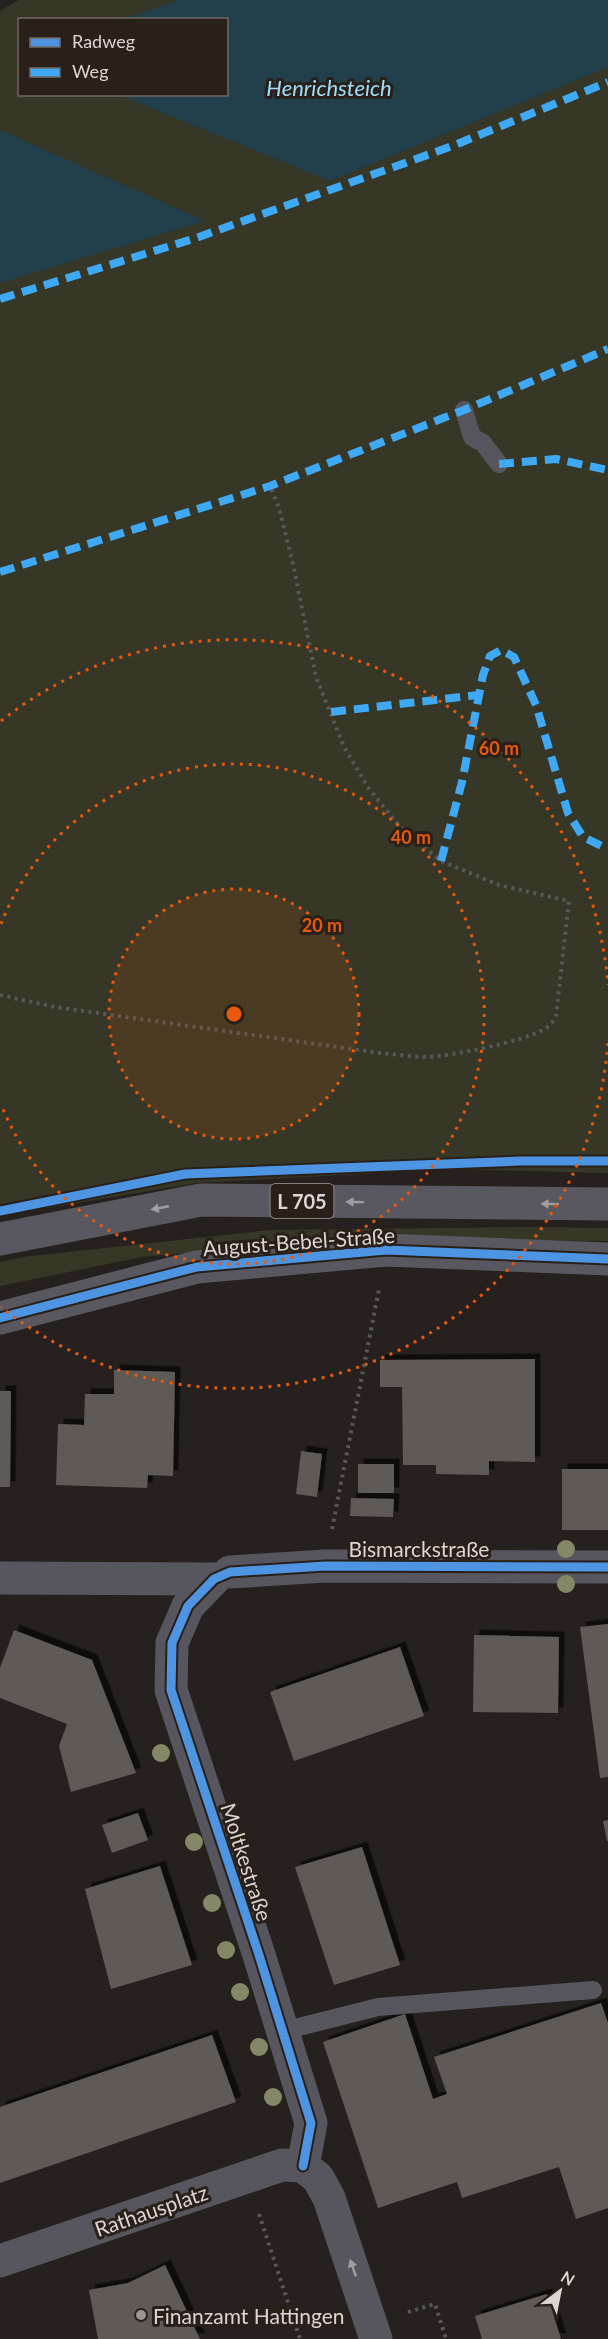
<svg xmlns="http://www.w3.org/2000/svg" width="608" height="2339" viewBox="0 0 608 2339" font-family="Lato,sans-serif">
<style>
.green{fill:#363726;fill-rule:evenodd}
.water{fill:#223f4c}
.building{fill:#5e5a57;filter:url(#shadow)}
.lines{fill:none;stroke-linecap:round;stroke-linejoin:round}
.path{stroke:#58575a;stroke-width:4;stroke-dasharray:3 4.5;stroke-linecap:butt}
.service{stroke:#57565e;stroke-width:18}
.minor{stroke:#57565e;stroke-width:33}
.primary{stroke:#595861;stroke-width:33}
.quiet{stroke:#3fa9f5;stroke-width:8;stroke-dasharray:15 8;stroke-linecap:butt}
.cycleway-casing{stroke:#29201a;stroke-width:13}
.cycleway{stroke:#4d94e3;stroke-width:9}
.tree{fill:#858766}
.oneway{fill:#a19d9f}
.oneway2{fill:#a09c9d}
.ring{fill:none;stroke:#e8590c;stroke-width:3;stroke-dasharray:3 6}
.poi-dot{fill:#9c9692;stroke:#29201a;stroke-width:2}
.labels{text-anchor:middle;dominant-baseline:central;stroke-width:6;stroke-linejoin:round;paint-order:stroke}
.shield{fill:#29201a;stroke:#a69f9a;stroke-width:1.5}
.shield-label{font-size:20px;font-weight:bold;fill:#dcd5d1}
.street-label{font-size:21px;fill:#dcd5d1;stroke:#29201a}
.poi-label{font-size:21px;fill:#dcd5d1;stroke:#29201a;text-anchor:start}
.water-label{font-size:22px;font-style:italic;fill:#a0ddfc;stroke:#29201a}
.centre{fill:#e8590c;stroke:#29201a;stroke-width:3}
.ring-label{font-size:18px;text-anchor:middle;font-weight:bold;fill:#e8590c;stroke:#29201a;stroke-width:6;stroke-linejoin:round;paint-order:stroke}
</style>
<defs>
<filter id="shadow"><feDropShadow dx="5.5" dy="-5.5" stdDeviation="0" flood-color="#0009"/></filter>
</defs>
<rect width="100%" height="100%" fill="#26211e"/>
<!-- green -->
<g class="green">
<path d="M 19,0 L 608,0 L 608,1173 L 454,1169 L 196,1183 L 0,1216 L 0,11 ZM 20,20 L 226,20 L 226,94 L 20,94 Z"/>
<path d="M 521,1227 L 608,1228 L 608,1241 L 340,1239 L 142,1257 L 0,1286 L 0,1262 L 23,1257 L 269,1230 Z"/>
</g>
<!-- water -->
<g class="water">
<path d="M 180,0 L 608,0 L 608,67 L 330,181 L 119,95 L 226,94 L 226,20 L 123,19 Z"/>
<path d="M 0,130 L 205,221 L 0,283 Z"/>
</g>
<!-- building -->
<g class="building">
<path d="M 535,1359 L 535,1462 L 489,1461 L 489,1475 L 436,1474 L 436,1465 L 403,1465 L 402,1387 L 380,1387 L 380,1360 Z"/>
<path d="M 114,1370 L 175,1372 L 173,1476 L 148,1475 L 147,1488 L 56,1485 L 58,1424 L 84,1425 L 85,1394 L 114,1394 Z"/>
<path d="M 0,1391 L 11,1391 L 10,1487 L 0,1487 Z"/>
<path d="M 301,1451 L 322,1454 L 317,1497 L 296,1494 Z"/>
<rect x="358" y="1464" width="36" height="29"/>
<rect x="562" y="1469" width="46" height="61"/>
<path d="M 351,1498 L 394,1499 L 393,1517 L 350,1516 Z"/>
<path d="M 608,1624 L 608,1777 L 600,1778 L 580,1627 Z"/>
<path d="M 14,1630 L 92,1660 L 136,1773 L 71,1792 L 59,1746 L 67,1724 L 0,1698 L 0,1668 Z"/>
<path d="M 474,1635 L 559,1637 L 558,1713 L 473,1712 Z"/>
<path d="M 400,1647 L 424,1716 L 294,1761 L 270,1692 Z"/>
<path d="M 138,1813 L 148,1840 L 112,1853 L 102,1825 Z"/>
<path d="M 608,1820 L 608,1841 L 607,1841 L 603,1821 Z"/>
<path d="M 362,1847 L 400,1965 L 334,1985 L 295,1867 Z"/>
<path d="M 160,1866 L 192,1965 L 111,1989 L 85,1889 Z"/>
<path d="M 601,2003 L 608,2023 L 608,2208 L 576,2219 L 559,2167 L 462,2198 L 457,2182 L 378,2208 L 323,2042 L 405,2014 L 433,2099 L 447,2094 L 434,2057 Z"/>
<path d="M 212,2035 L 236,2102 L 0,2183 L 0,2107 Z"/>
<path d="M 165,2265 L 200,2339 L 98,2339 L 89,2290 L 128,2283 Z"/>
<path d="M 547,2294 L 561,2339 L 482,2339 L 475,2316 Z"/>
</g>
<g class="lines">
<!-- path -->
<g class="path">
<path d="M 0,995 L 55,1007 L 380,1053 C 395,1054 411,1057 426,1057 C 453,1056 520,1042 543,1030 C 549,1027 553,1022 556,1016 L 569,901 L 499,885 L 441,861 L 401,828 L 369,789 L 344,747 L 316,677 L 293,564 L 279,508 L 270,486"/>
<path d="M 332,1529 L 379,1289"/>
<path d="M 259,2214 L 300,2339"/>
<path d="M 408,2312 L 435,2304 L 446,2339"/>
</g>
<!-- service -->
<g class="service">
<path d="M 464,410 L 472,437 L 483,443 L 499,464"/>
<path d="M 283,2031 L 378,2007 L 593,1990"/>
</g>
<!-- minor -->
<g class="minor">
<path d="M 230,1572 L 325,1566 L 608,1567"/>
<path d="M 0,1578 L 214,1579"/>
<path d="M 214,1579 L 188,1606 L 172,1643 L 171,1690 L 259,1955 L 311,2123 L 303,2166"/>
<path d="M 303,2166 L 318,2178 L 329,2198 L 376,2339"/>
<path d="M 0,2261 L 282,2165 L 303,2166"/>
</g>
<!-- primary -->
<g class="primary">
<path d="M 0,1239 L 201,1200 L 608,1204"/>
<path d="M 0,1318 L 197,1267 L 386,1250 L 608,1259"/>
</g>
<!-- quiet -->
<g class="quiet">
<path d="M 0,299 L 196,238 L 455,145 L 608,82"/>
<path d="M 499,464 L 556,459 L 608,470"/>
<path d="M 0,572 L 270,486 L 464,410 L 608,349"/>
<path d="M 331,712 L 478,695"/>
<path d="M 441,861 L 462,782 L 483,675 L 490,656 L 501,650 L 514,657 L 536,705 L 568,813 L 583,837 L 608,849"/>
</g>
<!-- cycleway casing -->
<g class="cycleway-casing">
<g id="cycleway">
<path d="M 0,1211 L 185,1174 L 520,1161 L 608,1161"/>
<path d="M 0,1318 L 197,1267 L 386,1250 L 608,1259"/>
<path d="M 303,2166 L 311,2123 L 259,1955 L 171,1690 L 172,1643 L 188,1606 L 214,1579 L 230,1572 L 325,1566 L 608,1567"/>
</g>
</g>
<!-- cycleway -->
<use href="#cycleway" class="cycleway"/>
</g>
<!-- trees -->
<g class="tree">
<circle cx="566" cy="1549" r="9"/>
<circle cx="566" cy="1584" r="9"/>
<circle cx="161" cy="1753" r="9"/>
<circle cx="194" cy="1842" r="9"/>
<circle cx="212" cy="1903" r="9"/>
<circle cx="226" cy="1950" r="9"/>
<circle cx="240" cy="1992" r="9"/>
<circle cx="259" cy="2047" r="9"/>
<circle cx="273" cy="2097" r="9"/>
</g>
<!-- one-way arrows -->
<defs><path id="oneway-solid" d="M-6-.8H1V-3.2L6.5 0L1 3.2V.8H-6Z" transform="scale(1.5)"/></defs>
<g class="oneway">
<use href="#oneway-solid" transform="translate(355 1202) rotate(-179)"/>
<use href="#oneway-solid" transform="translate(550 1204) rotate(-179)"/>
<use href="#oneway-solid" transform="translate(160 1208) rotate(169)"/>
</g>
<use class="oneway2" href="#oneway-solid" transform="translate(353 2268) rotate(-109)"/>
<!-- distance rings -->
<circle cx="234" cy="1014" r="125" fill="#e8590c" fill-opacity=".12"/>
<g class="ring">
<circle cx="234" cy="1014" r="125"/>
<path d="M1 924A250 250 0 1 1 1 1104"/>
<path d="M608 1043A375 375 0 0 1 1 1307M1 721A375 375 0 0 1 608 985"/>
</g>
<!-- markers -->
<circle class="poi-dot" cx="141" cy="2315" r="6"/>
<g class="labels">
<!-- shield labels -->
<rect class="shield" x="270.5" y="1184" width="63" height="34" rx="4.5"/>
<g class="shield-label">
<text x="302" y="1201">L 705</text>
</g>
<!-- street labels -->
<g class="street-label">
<text transform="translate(299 1241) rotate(-4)">August-Bebel-Straße</text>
<text x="419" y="1548">Bismarckstraße</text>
<text transform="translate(247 1862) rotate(72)">Moltkestraße</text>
<text transform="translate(151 2210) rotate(-19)">Rathausplatz</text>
</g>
<!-- poi labels -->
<g class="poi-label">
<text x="153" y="2315">Finanzamt Hattingen</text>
</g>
<!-- water labels -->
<g class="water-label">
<text x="329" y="87">Henrichsteich</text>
</g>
</g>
<circle cx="234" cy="1014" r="9" class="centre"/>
<g class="ring-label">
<text x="499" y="755">60 m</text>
<text x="411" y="844">40 m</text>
<text x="322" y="932">20 m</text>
</g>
<!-- legend -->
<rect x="18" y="18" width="210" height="78" fill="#29201a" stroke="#716863" stroke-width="1.5"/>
<rect x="30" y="38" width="30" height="9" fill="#4d94e3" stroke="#716863" stroke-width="1.5"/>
<text x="72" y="48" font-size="18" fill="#dcd5d1">Radweg</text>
<rect x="30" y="68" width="30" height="9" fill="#3fa9f5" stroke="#716863" stroke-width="1.5"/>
<text x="72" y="78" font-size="18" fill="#dcd5d1">Weg</text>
<!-- north arrow -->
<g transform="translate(560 2291) rotate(32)" stroke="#29201a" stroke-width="4.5" paint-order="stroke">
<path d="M0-4.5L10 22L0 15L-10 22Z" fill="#dcd5d1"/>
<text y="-9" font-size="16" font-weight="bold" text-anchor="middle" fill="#dcd5d1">N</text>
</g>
</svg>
